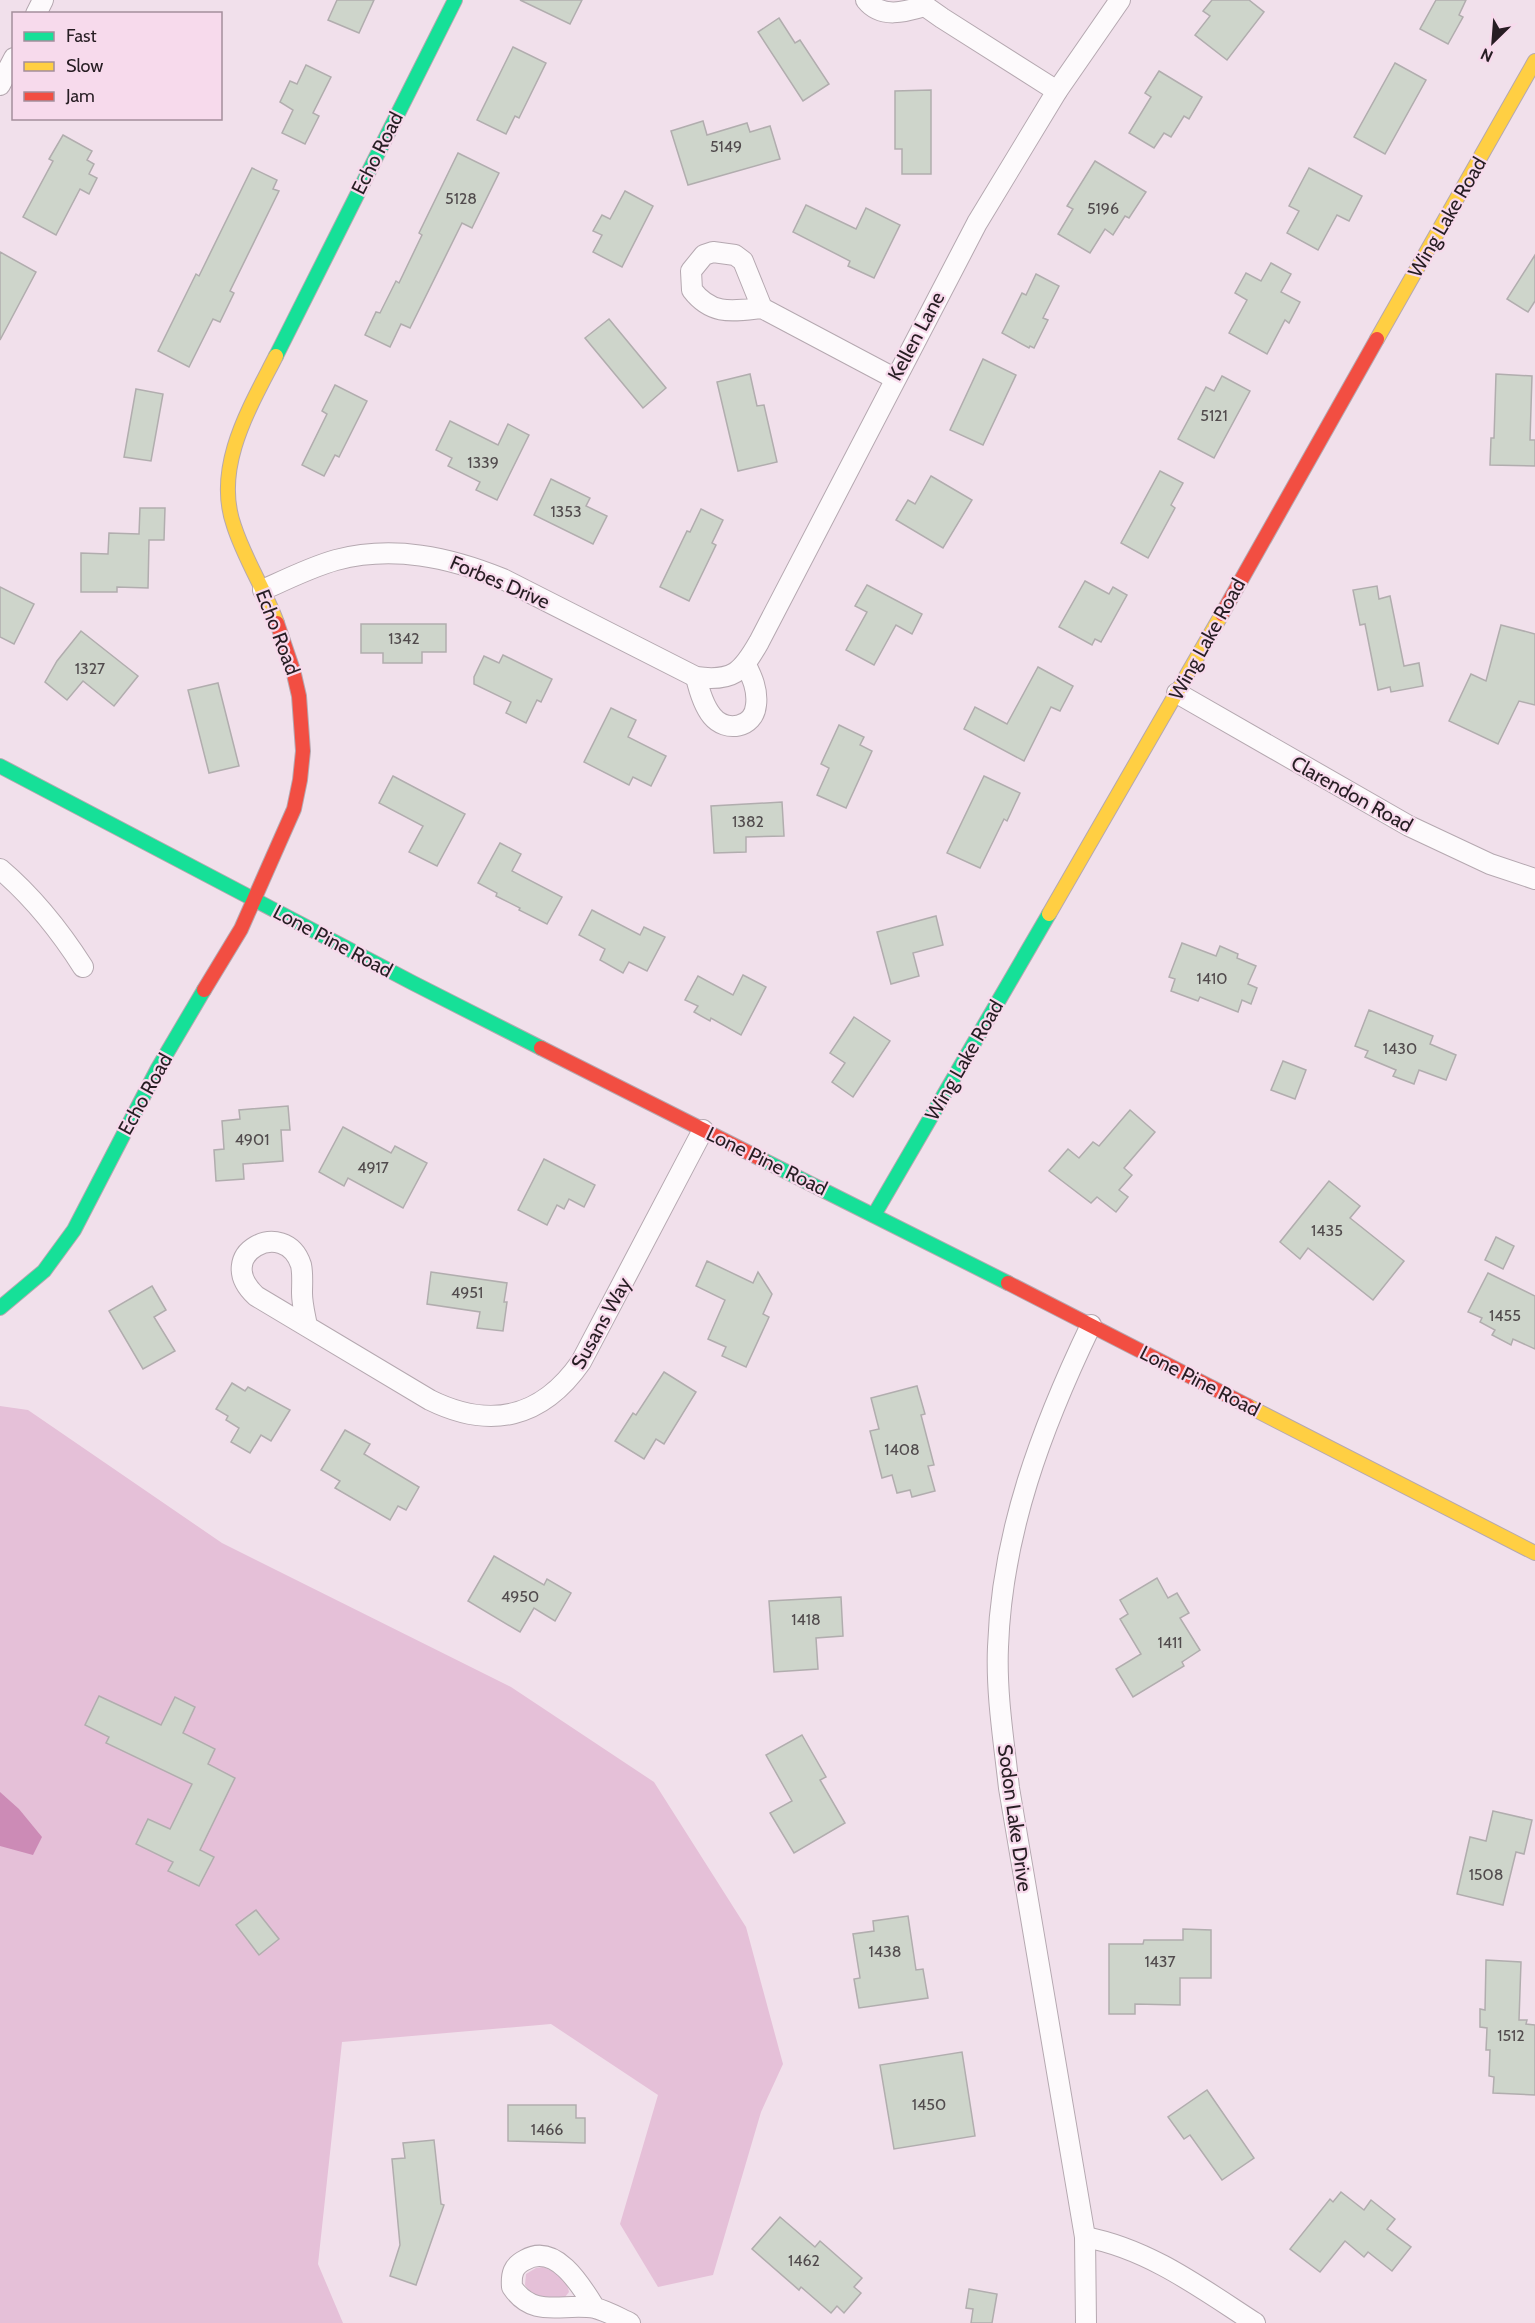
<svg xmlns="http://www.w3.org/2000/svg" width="1535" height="2323" viewBox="0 0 1535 2323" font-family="Cabin,sans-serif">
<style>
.green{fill:#e5c0d8}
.water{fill:#cc8bb6}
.building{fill:#ced5cb;stroke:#b1adae;stroke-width:1.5}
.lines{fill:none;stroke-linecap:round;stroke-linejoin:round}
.street-casing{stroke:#b5a8b0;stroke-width:22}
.fast-casing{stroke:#b5a8b0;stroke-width:16}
.slow-casing{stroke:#b5a8b0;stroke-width:16}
.jam-casing{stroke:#b5a8b0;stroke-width:16}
.street{stroke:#fdfafc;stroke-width:20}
.fast{stroke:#16e098;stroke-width:14}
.slow{stroke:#ffcf43;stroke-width:14}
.jam{stroke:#f24e42;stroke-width:14}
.labels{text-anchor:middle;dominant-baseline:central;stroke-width:4.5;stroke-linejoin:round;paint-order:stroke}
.number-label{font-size:16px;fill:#514b4d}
.street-label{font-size:20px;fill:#271d23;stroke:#f7daec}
</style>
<rect width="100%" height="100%" fill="#f1e0eb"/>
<!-- green -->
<g class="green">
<path d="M 0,1406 L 28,1410 L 222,1543 L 511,1687 L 654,1782 L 746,1927 L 783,2064 L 761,2112 L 713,2275 L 658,2287 L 620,2224 L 658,2095 L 551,2024 L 342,2042 L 318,2264 L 343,2323 L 0,2323 Z"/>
<path d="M 543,2267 C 554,2271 567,2279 569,2292 L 565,2297 C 549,2300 534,2299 525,2285 L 526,2274 L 536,2268 Z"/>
</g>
<!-- water -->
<path class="water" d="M 0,1792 L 19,1809 L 42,1837 L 33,1855 L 0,1846 Z"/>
<!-- building -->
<g class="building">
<path d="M 337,0 L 374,0 L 359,33 L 328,20 Z"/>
<path d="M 520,0 L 582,0 L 570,24 Z"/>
<path d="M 1212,0 L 1249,0 L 1264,12 L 1227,60 L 1195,35 L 1210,16 L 1203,11 Z"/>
<path d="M 1436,0 L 1466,0 L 1459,15 L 1463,17 L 1448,44 L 1420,29 Z"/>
<path d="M 779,18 L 795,43 L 800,40 L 829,84 L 803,101 L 758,32 Z"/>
<path d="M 513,47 L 546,63 L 519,118 L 515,116 L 506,134 L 477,120 Z"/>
<path d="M 1395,63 L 1426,80 L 1385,154 L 1354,137 Z"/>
<path d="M 306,65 L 331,77 L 313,113 L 319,116 L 305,144 L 282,133 L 293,110 L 280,102 L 290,81 L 297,84 Z"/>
<path d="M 1159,71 L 1202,97 L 1189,119 L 1184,116 L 1171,137 L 1164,133 L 1154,148 L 1129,133 L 1151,97 L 1145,93 Z"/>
<path d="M 931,90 L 931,174 L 902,174 L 902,149 L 895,149 L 895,91 Z"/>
<path d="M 703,121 L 707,135 L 747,123 L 750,132 L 770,126 L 780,159 L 688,185 L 671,131 Z"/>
<path d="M 63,135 L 92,151 L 87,160 L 94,164 L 89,174 L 97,178 L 89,194 L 80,189 L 56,235 L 23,217 L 53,161 L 49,159 Z"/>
<path d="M 458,153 L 499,173 L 472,228 L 462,223 L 410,328 L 401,324 L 390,347 L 365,335 L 376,312 L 380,313 L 396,281 L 399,283 L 422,235 L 419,233 Z"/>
<path d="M 1095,161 L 1146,192 L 1129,218 L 1125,216 L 1113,235 L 1105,229 L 1090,253 L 1058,234 L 1073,209 L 1067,206 Z"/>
<path d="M 252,168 L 277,180 L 273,189 L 279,191 L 230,291 L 234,293 L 220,322 L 213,319 L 189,367 L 158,351 L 196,274 L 199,276 Z"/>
<path d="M 1309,168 L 1362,196 L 1349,221 L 1337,215 L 1318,250 L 1287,233 L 1299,211 L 1289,206 Z"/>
<path d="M 625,191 L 653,206 L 622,267 L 593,252 L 602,235 L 593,231 L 602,215 L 610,219 Z"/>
<path d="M 806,205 L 856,229 L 866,208 L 900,225 L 874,278 L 848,266 L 850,261 L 793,232 Z"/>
<path d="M 0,252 L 36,272 L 0,340 Z"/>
<path d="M 1535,255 L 1535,301 L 1528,312 L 1507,299 Z"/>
<path d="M 1271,263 L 1291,274 L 1281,292 L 1300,302 L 1289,323 L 1285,320 L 1267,354 L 1229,333 L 1247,300 L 1235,293 L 1246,273 L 1261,281 Z"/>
<path d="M 1036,274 L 1059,286 L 1043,318 L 1048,320 L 1034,348 L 1030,346 L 1029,348 L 1002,333 L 1022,293 L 1026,295 Z"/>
<path d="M 609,319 L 666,388 L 643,408 L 585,338 Z"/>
<path d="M 983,359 L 1016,375 L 983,445 L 950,430 Z"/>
<path d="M 750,374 L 757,406 L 764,405 L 777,462 L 738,471 L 717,382 Z"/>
<path d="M 1496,374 L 1532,376 L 1530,440 L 1535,440 L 1535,466 L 1490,465 L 1491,438 L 1494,438 Z"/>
<path d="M 1222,376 L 1250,391 L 1214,458 L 1178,439 L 1206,387 L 1214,391 Z"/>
<path d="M 335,385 L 367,401 L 339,457 L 335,455 L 324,476 L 302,465 L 327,414 L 322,411 Z"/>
<path d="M 136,389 L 163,394 L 151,461 L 124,457 Z"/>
<path d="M 450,421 L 498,445 L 508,424 L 529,435 L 497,500 L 476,490 L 480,482 L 448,466 L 452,458 L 436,450 Z"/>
<path d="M 1160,471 L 1183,483 L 1171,505 L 1175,508 L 1148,558 L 1121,543 Z"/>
<path d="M 931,476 L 972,500 L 943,548 L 896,520 L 908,500 L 915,504 Z"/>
<path d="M 551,479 L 590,498 L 586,506 L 607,516 L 593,544 L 534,515 Z"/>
<path d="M 140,508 L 165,508 L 164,540 L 149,540 L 148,588 L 117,587 L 117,592 L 81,592 L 81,553 L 108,554 L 109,533 L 139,534 Z"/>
<path d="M 701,509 L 723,520 L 712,543 L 716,545 L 689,601 L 660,587 L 687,531 L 690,532 Z"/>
<path d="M 1085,581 L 1109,594 L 1113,587 L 1127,595 L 1101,642 L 1095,639 L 1092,645 L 1059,627 Z"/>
<path d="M 867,585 L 922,614 L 912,634 L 896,625 L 874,665 L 846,650 L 867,612 L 855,606 Z"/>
<path d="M 1377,586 L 1379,599 L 1390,596 L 1404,666 L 1419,663 L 1423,686 L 1391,692 L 1390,687 L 1378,690 L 1365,624 L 1360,625 L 1353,590 Z"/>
<path d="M 0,587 L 34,604 L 14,644 L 0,637 Z"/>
<path d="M 361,624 L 446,624 L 446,652 L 422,652 L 422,663 L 383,663 L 383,653 L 361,653 Z"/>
<path d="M 1501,625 L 1535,634 L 1535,705 L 1519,701 L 1498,744 L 1449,721 L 1471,674 L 1486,681 Z"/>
<path d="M 81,631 L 138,676 L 114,706 L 83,681 L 67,700 L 45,682 L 57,661 Z"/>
<path d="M 503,655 L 552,679 L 541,702 L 537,700 L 526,723 L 506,713 L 511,702 L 474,684 L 474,677 L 484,656 L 499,663 Z"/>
<path d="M 1038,667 L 1073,686 L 1060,711 L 1051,707 L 1024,761 L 964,729 L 975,707 L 1007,724 Z"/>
<path d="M 218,683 L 239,766 L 209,773 L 188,690 Z"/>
<path d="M 611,708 L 636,720 L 628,737 L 666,756 L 651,786 L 633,777 L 629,785 L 584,762 Z"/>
<path d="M 839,725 L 864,737 L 860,745 L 872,751 L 846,808 L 817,795 L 829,768 L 821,764 Z"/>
<path d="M 393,776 L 465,814 L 437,866 L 409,852 L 423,826 L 379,803 Z"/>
<path d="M 984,776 L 1020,793 L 1007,821 L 1004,819 L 980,868 L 947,853 Z"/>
<path d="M 782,802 L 784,836 L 746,837 L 746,852 L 714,853 L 711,806 Z"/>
<path d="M 500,843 L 521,854 L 512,871 L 562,897 L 547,924 L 519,910 L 520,908 L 496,896 L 497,893 L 478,883 Z"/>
<path d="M 592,910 L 640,935 L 644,927 L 665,937 L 647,971 L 629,962 L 623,973 L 600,960 L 605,949 L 579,935 Z"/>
<path d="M 936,916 L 943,945 L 913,953 L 919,976 L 891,984 L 877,932 Z"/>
<path d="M 1182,943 L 1216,956 L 1220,946 L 1238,954 L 1237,958 L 1256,966 L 1248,984 L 1257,988 L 1251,1004 L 1242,1000 L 1238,1012 L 1200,997 L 1198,1001 L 1171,991 L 1175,979 L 1169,977 Z"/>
<path d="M 743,975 L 766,987 L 741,1035 L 711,1018 L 710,1021 L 694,1012 L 698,1006 L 685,1000 L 698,976 L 733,995 Z"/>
<path d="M 1369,1010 L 1433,1036 L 1430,1044 L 1456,1055 L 1446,1080 L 1419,1070 L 1414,1084 L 1393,1076 L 1396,1070 L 1365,1057 L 1368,1051 L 1355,1046 Z"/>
<path d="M 854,1017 L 890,1041 L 853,1097 L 832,1082 L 845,1063 L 830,1053 Z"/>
<path d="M 1283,1061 L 1306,1070 L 1295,1099 L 1271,1090 Z"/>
<path d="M 288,1106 L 290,1130 L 281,1130 L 283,1161 L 243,1164 L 244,1179 L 216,1181 L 214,1150 L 224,1149 L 222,1121 L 240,1119 L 239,1110 Z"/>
<path d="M 1130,1110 L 1155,1132 L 1124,1168 L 1132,1175 L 1119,1190 L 1128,1197 L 1116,1212 L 1097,1197 L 1091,1203 L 1049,1171 L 1068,1149 L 1079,1158 L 1093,1142 L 1099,1146 Z"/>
<path d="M 343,1127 L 391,1153 L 395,1146 L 427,1163 L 403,1208 L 348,1178 L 344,1186 L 319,1172 Z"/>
<path d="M 544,1159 L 595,1185 L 584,1207 L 569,1199 L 564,1209 L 557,1205 L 547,1225 L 518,1210 Z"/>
<path d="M 1329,1181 L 1360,1206 L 1350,1218 L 1404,1261 L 1373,1300 L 1308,1248 L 1300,1259 L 1280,1242 Z"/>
<path d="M 1496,1237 L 1514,1246 L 1503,1269 L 1485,1260 Z"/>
<path d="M 707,1261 L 753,1283 L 758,1272 L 772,1294 L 763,1314 L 769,1317 L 746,1367 L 722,1356 L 726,1347 L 708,1339 L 725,1300 L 696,1286 Z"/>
<path d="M 431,1272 L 507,1283 L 504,1302 L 507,1302 L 503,1331 L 477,1328 L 480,1312 L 427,1304 Z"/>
<path d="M 1488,1273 L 1535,1296 L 1535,1349 L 1513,1339 L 1511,1345 L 1492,1335 L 1495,1330 L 1480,1322 L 1482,1318 L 1468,1312 Z"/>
<path d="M 152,1286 L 166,1310 L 154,1317 L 175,1351 L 143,1369 L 109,1311 Z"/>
<path d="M 664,1372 L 696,1392 L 664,1444 L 656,1439 L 644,1459 L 615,1441 L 633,1413 L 636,1415 Z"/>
<path d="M 232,1383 L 245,1391 L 248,1387 L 290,1410 L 271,1441 L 261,1435 L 250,1453 L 231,1442 L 239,1428 L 226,1420 L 228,1416 L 216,1409 Z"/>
<path d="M 917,1386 L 925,1414 L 921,1415 L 934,1465 L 928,1466 L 935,1491 L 912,1497 L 910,1490 L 897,1493 L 892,1475 L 882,1478 L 870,1431 L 879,1429 L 871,1398 Z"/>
<path d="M 345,1430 L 370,1444 L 364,1454 L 419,1487 L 406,1510 L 398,1506 L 390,1520 L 335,1488 L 340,1481 L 321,1470 Z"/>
<path d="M 494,1556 L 544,1585 L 547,1579 L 571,1593 L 555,1621 L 534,1608 L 520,1632 L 468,1601 Z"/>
<path d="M 1157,1578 L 1168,1598 L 1177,1593 L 1189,1613 L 1180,1618 L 1200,1650 L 1182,1662 L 1184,1666 L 1133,1697 L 1116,1669 L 1141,1654 L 1120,1619 L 1128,1614 L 1120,1600 Z"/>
<path d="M 841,1597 L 843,1636 L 816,1638 L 818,1669 L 774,1672 L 769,1601 Z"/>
<path d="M 99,1696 L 161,1725 L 175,1697 L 195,1707 L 183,1733 L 215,1749 L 208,1764 L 235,1778 L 200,1850 L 214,1857 L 199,1886 L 168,1871 L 173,1862 L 136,1844 L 148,1819 L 170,1829 L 192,1784 L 106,1743 L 109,1737 L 85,1725 Z"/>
<path d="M 802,1735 L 826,1777 L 820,1780 L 845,1823 L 794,1853 L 770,1813 L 792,1801 L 766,1755 Z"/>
<path d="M 1493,1811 L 1532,1820 L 1524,1854 L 1516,1852 L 1503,1905 L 1457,1894 L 1470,1837 L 1486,1841 Z"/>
<path d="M 256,1910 L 279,1939 L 259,1955 L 236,1925 Z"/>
<path d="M 908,1916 L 916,1970 L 923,1969 L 928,1998 L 859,2008 L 854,1979 L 860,1978 L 853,1934 L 874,1931 L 873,1921 Z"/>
<path d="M 1183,1929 L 1211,1930 L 1211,1978 L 1180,1978 L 1180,2005 L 1135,2004 L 1135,2014 L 1109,2014 L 1109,1944 L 1143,1944 L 1144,1940 L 1183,1940 Z"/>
<path d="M 1486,1960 L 1521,1962 L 1519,2020 L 1527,2020 L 1526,2024 L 1535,2025 L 1535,2095 L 1493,2093 L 1494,2077 L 1489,2076 L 1490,2050 L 1486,2050 L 1487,2028 L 1480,2027 L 1480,2009 L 1485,2010 Z"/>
<path d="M 962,2052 L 975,2136 L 894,2149 L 880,2065 Z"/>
<path d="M 1207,2090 L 1254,2158 L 1222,2180 L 1190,2135 L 1184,2139 L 1168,2117 Z"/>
<path d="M 508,2105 L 576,2105 L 576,2118 L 585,2118 L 585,2143 L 508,2141 Z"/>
<path d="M 434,2140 L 441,2204 L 444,2205 L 416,2285 L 390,2276 L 400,2245 L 392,2159 L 405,2158 L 403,2143 Z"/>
<path d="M 1341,2192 L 1364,2210 L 1371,2200 L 1395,2219 L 1387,2229 L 1411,2247 L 1392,2271 L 1368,2252 L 1364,2257 L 1345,2241 L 1320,2272 L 1290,2249 L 1330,2199 L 1333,2202 Z"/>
<path d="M 780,2217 L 815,2247 L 820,2241 L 862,2278 L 854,2287 L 861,2293 L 844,2313 L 837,2306 L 831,2313 L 801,2287 L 799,2290 L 752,2249 Z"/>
<path d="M 969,2289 L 997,2294 L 992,2323 L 971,2323 L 973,2309 L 966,2308 Z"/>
</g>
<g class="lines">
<!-- street casing -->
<g class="street-casing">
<g id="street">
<path d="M 866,0 C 881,19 905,12 925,6"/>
<path d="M 924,0 L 925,6 L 942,18 L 1057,91"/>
<path d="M 36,14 L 43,0"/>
<path d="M 0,85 L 14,58"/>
<path d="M 762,308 C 733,311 712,316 692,290 L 691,271 L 704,255 L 713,252 L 735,255 L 743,261 L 762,308 L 894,378"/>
<path d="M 263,590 C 287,579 311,567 336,560 C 393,545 449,557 503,579 L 696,677 C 733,682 742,672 759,642 L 977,223 L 1057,91 L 1120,0"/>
<path d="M 696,677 C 699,690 703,705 712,716 C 726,733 754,728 756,705 C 758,690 752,677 746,665"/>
<path d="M 1177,693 L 1409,826 L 1490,864 L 1535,879"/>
<path d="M 0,869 C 33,897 60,931 83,967"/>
<path d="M 307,1326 C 305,1315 302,1304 302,1293 C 302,1284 303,1274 301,1265 C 285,1216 211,1254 256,1296 L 430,1400 C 491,1430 542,1418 581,1362 L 703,1130"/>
<path d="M 1085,2237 C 1149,2249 1201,2288 1255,2323"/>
<path d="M 595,2308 C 582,2287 556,2242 525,2260 C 513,2266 511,2274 512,2287 C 534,2320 564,2302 595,2308 C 607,2311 619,2318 630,2323"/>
<path d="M 1086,2323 L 1085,2237 L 1009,1788 C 1004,1742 996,1694 998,1647 C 1002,1532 1042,1427 1091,1325"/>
</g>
</g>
<!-- fast casing -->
<g class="fast-casing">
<g id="fast">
<path d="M 276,356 L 455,0"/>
<path d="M 0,766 L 413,983 L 541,1048"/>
<path d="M 763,1160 L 1008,1283"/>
<path d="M 874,1215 L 1049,914"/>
<path d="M 0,1308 L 44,1271 L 74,1230 L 158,1068 L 204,990"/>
</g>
</g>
<!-- slow casing -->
<g class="slow-casing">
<g id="slow">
<path d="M 1377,339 L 1535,61"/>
<path d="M 276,356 C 250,407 213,467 234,526 C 245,560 265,590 277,623"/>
<path d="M 1049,914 L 1222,614"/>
<path d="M 1248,1406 L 1535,1553"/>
</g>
</g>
<!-- jam casing -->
<g class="jam-casing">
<g id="jam">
<path d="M 1222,614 L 1377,339"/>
<path d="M 204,990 L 241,929 L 294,809 L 300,780 L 303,751 L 299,696 L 293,670 L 277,623"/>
<path d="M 541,1048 L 763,1160"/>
<path d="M 1008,1283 L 1248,1406"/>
</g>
</g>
<!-- street -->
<use href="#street" class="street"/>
<!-- fast -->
<use href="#fast" class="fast"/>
<!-- slow -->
<use href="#slow" class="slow"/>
<!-- jam -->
<use href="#jam" class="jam"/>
</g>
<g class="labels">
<!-- number labels -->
<g class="number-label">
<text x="726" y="146">5149</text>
<text x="461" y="198">5128</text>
<text x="1103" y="208">5196</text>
<text x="1214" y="415">5121</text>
<text x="483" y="462">1339</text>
<text x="566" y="511">1353</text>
<text x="404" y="638">1342</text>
<text x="90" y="668">1327</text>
<text x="748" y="821">1382</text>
<text x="1212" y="978">1410</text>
<text x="1400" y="1048">1430</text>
<text x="252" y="1139">4901</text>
<text x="373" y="1167">4917</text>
<text x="1327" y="1230">1435</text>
<text x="467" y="1292">4951</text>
<text x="1505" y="1315">1455</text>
<text x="902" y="1449">1408</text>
<text x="520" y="1596">4950</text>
<text x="806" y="1619">1418</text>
<text x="1170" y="1642">1411</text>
<text x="1486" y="1874">1508</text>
<text x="885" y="1951">1438</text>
<text x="1160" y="1961">1437</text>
<text x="1511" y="2035">1512</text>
<text x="929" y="2104">1450</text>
<text x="547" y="2129">1466</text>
<text x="804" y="2260">1462</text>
</g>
<!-- street labels -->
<g class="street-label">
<text transform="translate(377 153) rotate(-63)">Echo Road</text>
<text transform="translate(1447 217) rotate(-60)">Wing Lake Road</text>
<text transform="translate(916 336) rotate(-62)">Kellen Lane</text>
<text transform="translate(500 582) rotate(23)">Forbes Drive</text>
<text transform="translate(278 632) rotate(69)">Echo Road</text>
<text transform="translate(1207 639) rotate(-61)">Wing Lake Road</text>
<text transform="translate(1352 794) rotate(29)">Clarendon Road</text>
<text transform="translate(333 941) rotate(28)">Lone Pine Road</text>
<text transform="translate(964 1060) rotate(-60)">Wing Lake Road</text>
<text transform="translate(145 1094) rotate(-61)">Echo Road</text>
<text transform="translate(767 1161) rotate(26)">Lone Pine Road</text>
<text transform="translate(601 1323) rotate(-61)">Susans Way</text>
<text transform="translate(1200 1381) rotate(27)">Lone Pine Road</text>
<text transform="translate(1015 1818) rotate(82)">Sodon Lake Drive</text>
</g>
</g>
<!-- legend -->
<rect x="12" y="12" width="210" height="108" fill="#f7daec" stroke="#a48e9c" stroke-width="1.5"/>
<rect x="24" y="32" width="30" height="9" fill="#16e098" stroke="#a48e9c" stroke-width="1.5"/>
<text x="66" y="42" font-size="18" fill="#271d23">Fast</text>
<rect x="24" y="62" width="30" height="9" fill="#ffcf43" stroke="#a48e9c" stroke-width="1.5"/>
<text x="66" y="72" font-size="18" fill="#271d23">Slow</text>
<rect x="24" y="92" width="30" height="9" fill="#f24e42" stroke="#a48e9c" stroke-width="1.5"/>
<text x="66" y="102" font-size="18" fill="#271d23">Jam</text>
<!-- north arrow -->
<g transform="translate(1493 42) rotate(205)" stroke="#f7daec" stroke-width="4.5" paint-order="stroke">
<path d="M0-4.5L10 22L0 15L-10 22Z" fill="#271d23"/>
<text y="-9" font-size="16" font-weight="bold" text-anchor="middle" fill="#271d23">N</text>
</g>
</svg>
